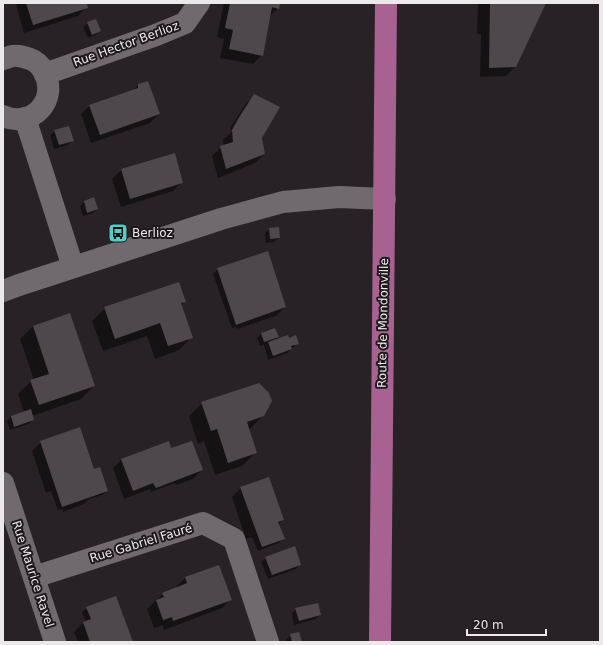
<svg xmlns="http://www.w3.org/2000/svg" width="603" height="645" viewBox="0 0 603 645" font-family="'DejaVu Sans',sans-serif">
<style>
.shadow{fill:#0007}
.building{fill:#4e484c}
.lines{fill:none;stroke-linecap:round;stroke-linejoin:round}
.minor{stroke:#706a6e;stroke-width:22}
.major{stroke:#a86292;stroke-width:22}
.labels{text-anchor:middle;dominant-baseline:central;stroke-width:4;stroke-linejoin:round;paint-order:stroke}
.street-label{font-size:12px;fill:#ece9eb;stroke:#1e191c}
.poi-label{font-size:12px;fill:#ece9eb;stroke:#1e191c;text-anchor:start}
</style>
<rect width="100%" height="100%" fill="#282226"/>
<!-- shadow -->
<g class="shadow">
<path d="M 18,3 L 86,3 L 87,7 L 78,16 L 24,33 L 16,5 Z"/>
<path d="M 224,3 L 279,3 L 278,8 L 269,17 L 262,55 L 253,64 L 220,58 L 224,39 L 217,37 Z"/>
<path d="M 478,3 L 544,3 L 515,67 L 506,76 L 480,77 L 481,34 L 477,34 Z"/>
<path d="M 88,23 L 100,31 L 95,35 L 88,38 L 83,27 Z"/>
<path d="M 138,85 L 159,114 L 150,123 L 91,143 L 81,114 L 90,105 L 133,90 Z"/>
<path d="M 254,96 L 264,154 L 255,163 L 218,178 L 212,156 L 221,147 L 224,146 L 223,140 L 236,128 L 235,126 L 231,131 L 231,129 L 230,128 L 245,105 Z"/>
<path d="M 55,131 L 72,140 L 68,145 L 54,149 L 50,135 Z"/>
<path d="M 121,170 L 182,182 L 173,191 L 121,207 L 112,179 Z"/>
<path d="M 84,202 L 97,209 L 93,213 L 83,216 L 80,206 Z"/>
<path d="M 270,229 L 279,238 L 274,242 L 266,243 L 265,233 Z"/>
<path d="M 218,269 L 285,307 L 276,316 L 237,329 L 236,327 L 232,328 L 213,274 Z"/>
<path d="M 185,301 L 181,306 L 192,337 L 179,350 L 155,359 L 147,336 L 103,351 L 92,321 L 105,308 Z"/>
<path d="M 33,326 L 94,386 L 81,399 L 32,416 L 33,420 L 29,424 L 10,430 L 7,421 L 11,417 L 24,412 L 18,394 L 31,381 L 34,380 L 20,339 Z"/>
<path d="M 275,329 L 278,339 L 288,339 L 298,343 L 287,353 L 268,360 L 264,345 L 260,346 L 257,338 L 261,334 Z"/>
<path d="M 202,403 L 263,416 L 250,429 L 248,430 L 255,453 L 242,466 L 215,475 L 204,441 L 198,444 L 189,416 Z"/>
<path d="M 41,442 L 107,491 L 102,495 L 89,499 L 84,504 L 63,512 L 62,509 L 58,510 L 51,491 L 46,493 L 32,451 Z"/>
<path d="M 171,450 L 202,470 L 193,479 L 176,485 L 175,483 L 151,492 L 150,489 L 124,499 L 113,468 L 122,459 Z"/>
<path d="M 241,488 L 283,520 L 278,525 L 283,539 L 279,543 L 258,551 L 252,537 L 246,539 L 232,497 Z"/>
<path d="M 266,558 L 300,565 L 296,569 L 268,579 L 261,562 Z"/>
<path d="M 185,578 L 231,599 L 222,608 L 164,630 L 163,625 L 154,628 L 147,609 L 163,594 L 177,588 L 176,587 Z"/>
<path d="M 87,608 L 132,642 L 78,642 L 74,632 L 83,623 L 86,622 L 82,612 Z"/>
<path d="M 296,609 L 320,615 L 316,619 L 294,625 L 292,614 Z"/>
<path d="M 291,635 L 301,642 L 287,642 L 286,640 Z"/>
</g>
<!-- building -->
<g class="building">
<path d="M 26,3 L 87,3 L 88,8 L 33,25 Z"/>
<path d="M 230,3 L 280,3 L 279,9 L 272,7 L 263,56 L 229,49 L 233,30 L 225,28 Z"/>
<path d="M 490,3 L 546,3 L 516,67 L 489,68 Z"/>
<path d="M 96,19 L 101,31 L 92,35 L 87,22 Z"/>
<path d="M 148,81 L 160,114 L 100,135 L 89,105 L 138,88 L 138,84 Z"/>
<path d="M 254,94 L 280,107 L 262,138 L 265,154 L 226,169 L 220,146 L 233,142 L 232,130 L 238,119 Z"/>
<path d="M 69,126 L 74,141 L 59,145 L 54,130 Z"/>
<path d="M 175,153 L 183,183 L 130,199 L 121,169 Z"/>
<path d="M 94,197 L 98,209 L 87,213 L 84,201 Z"/>
<path d="M 279,227 L 280,238 L 270,239 L 269,228 Z"/>
<path d="M 268,251 L 286,307 L 236,325 L 217,268 Z"/>
<path d="M 179,282 L 186,302 L 181,303 L 193,338 L 168,346 L 160,323 L 115,339 L 104,307 Z"/>
<path d="M 70,313 L 95,386 L 39,405 L 30,380 L 49,374 L 33,326 Z"/>
<path d="M 275,328 L 279,337 L 264,342 L 261,333 Z"/>
<path d="M 288,335 L 289,338 L 296,335 L 299,344 L 291,346 L 292,349 L 273,356 L 268,342 Z"/>
<path d="M 259,383 L 269,393 L 272,401 L 264,416 L 247,422 L 257,453 L 228,463 L 217,429 L 211,431 L 201,402 Z"/>
<path d="M 31,409 L 34,420 L 14,427 L 11,416 Z"/>
<path d="M 80,427 L 94,469 L 100,467 L 108,491 L 62,507 L 40,441 Z"/>
<path d="M 169,441 L 171,448 L 192,441 L 203,470 L 156,488 L 153,483 L 133,491 L 121,459 Z"/>
<path d="M 269,477 L 284,520 L 278,522 L 285,539 L 262,547 L 240,487 Z"/>
<path d="M 295,546 L 301,565 L 272,575 L 265,557 Z"/>
<path d="M 219,565 L 232,600 L 173,621 L 172,617 L 163,620 L 156,600 L 164,597 L 162,593 L 187,583 L 185,577 Z"/>
<path d="M 116,596 L 133,642 L 90,642 L 83,622 L 91,619 L 86,607 Z"/>
<path d="M 318,603 L 321,615 L 299,621 L 295,608 Z"/>
<path d="M 299,632 L 302,642 L 292,642 L 290,634 Z"/>
</g>
<g class="lines">
<!-- minor -->
<g class="minor">
<path d="M 3,59 C 6,58 9,57 12,56 C 18,55 25,57 30,59 C 36,61 41,66 44,72 C 59,100 32,129 3,116"/>
<path d="M 45,74 L 156,35 L 185,23 L 199,3"/>
<path d="M 25,118 L 73,267"/>
<path d="M 3,291 L 19,285 L 221,219 L 283,202 L 339,197 L 385,199"/>
<path d="M 3,483 L 55,642"/>
<path d="M 34,577 L 203,523 L 234,539 L 268,642"/>
</g>
<!-- major -->
<path class="major" d="M 380,642 L 386,3"/>
</g>
<!-- icons -->
<defs>
<g id="bus-square" transform="scale(1)"><rect x="-9" y="-9" width="18" height="18" rx="4" fill="#54cdc8" stroke="#1e191c"/><path d="M-5-6H5V4H4V6H2V4H-2V6H-4V4H-5ZM-3.5-4V0h7V-4ZM-3.5 1.2v1.5H-2V1.2ZM2 1.2v1.5H3.5V1.2Z" fill="#111"/></g>
</defs>
<g fill-rule="evenodd">
<use href="#bus-square" x="118" y="233"/>
</g>
<g class="labels">
<!-- street labels -->
<g class="street-label">
<text transform="translate(126 44) rotate(-20)">Rue Hector Berlioz</text>
<text transform="translate(383 323) rotate(-89)">Route de Mondonville</text>
<text transform="translate(141 543) rotate(-17)">Rue Gabriel Fauré</text>
<text transform="translate(33 574) rotate(72)">Rue Maurice Ravel</text>
</g>
<!-- poi labels -->
<g class="poi-label">
<text x="132" y="233">Berlioz</text>
</g>
</g>
<!-- border -->
<rect width="603" height="645" fill="none" stroke="#ece9eb" stroke-width="8"/>
<!-- scale -->
<path d="M467 629v6h79v-6" fill="none" stroke="#ece9eb" stroke-width="2"/>
<text x="473" y="629" font-size="12" fill="#ece9eb" stroke="#1e191c" stroke-width="3" paint-order="stroke">20 m</text>
</svg>
